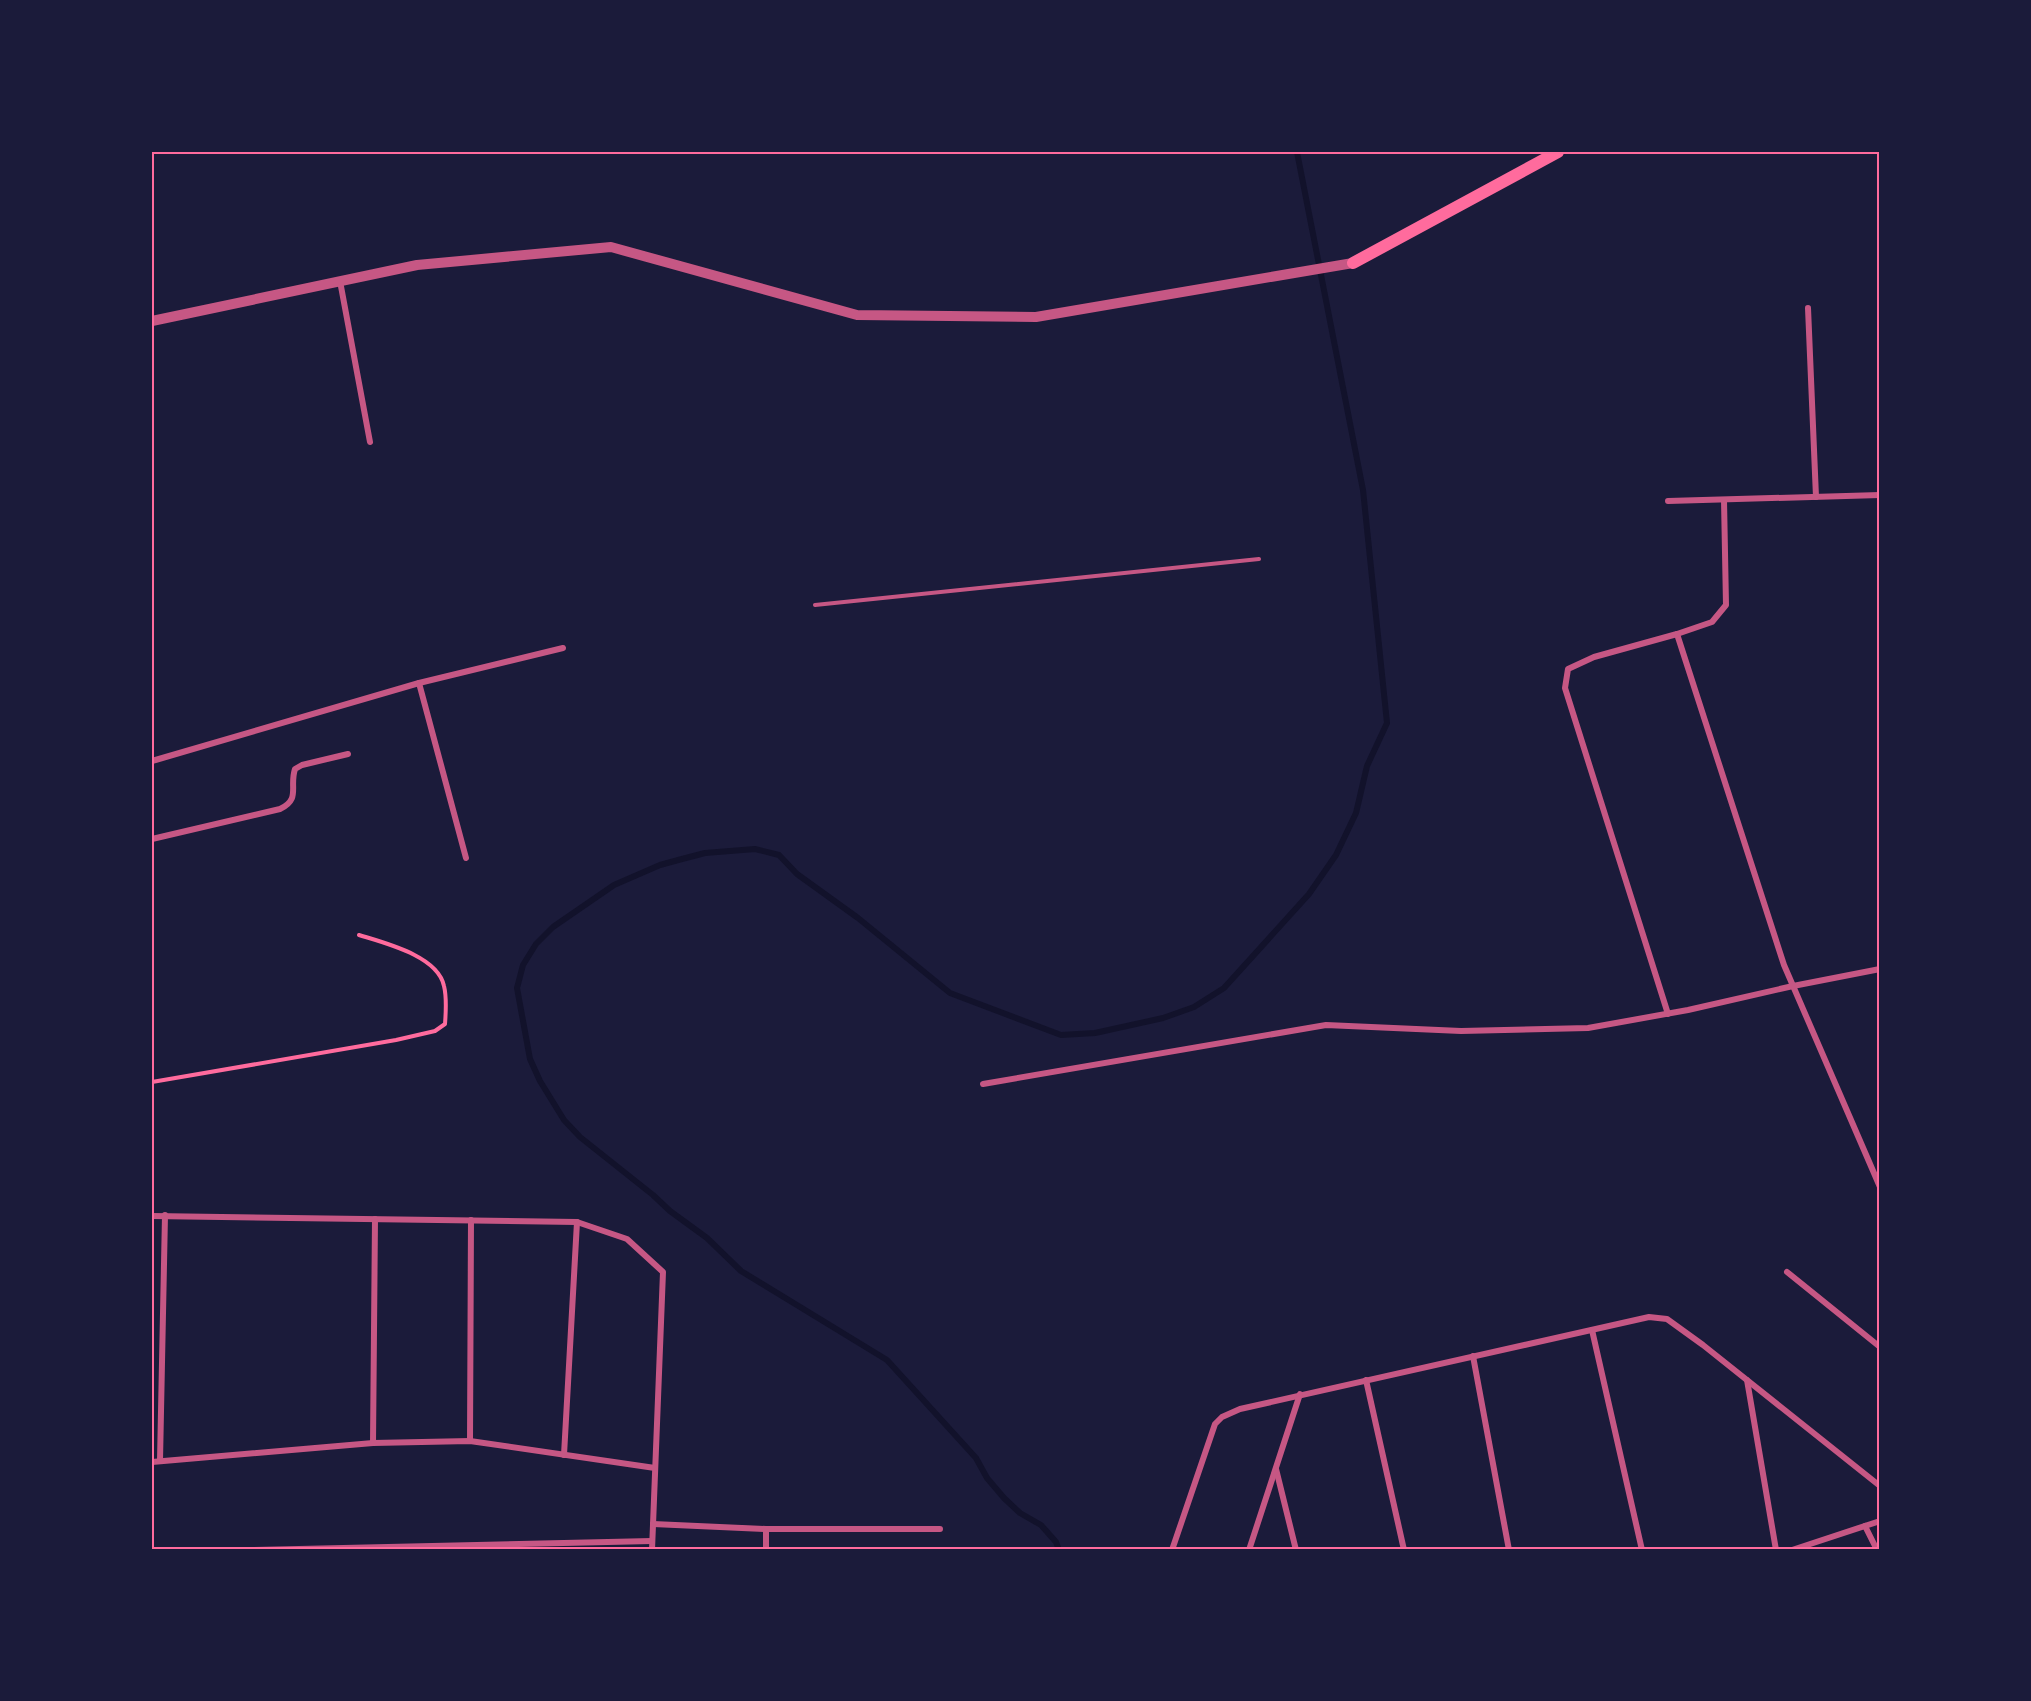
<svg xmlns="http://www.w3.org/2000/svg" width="2031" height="1701" viewBox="0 0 2031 1701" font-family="'Sofia Sans Condensed',sans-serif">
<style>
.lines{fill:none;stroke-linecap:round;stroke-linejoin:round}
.stream{stroke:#12122b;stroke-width:6}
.path{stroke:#ff6b9d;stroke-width:4}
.service{stroke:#c65784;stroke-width:4}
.minor{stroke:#c65784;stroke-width:6}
.tertiary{stroke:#c65784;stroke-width:10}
.secondary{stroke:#ff6b9d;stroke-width:12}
.neatline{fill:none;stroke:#ff6b9d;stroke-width:2}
</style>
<rect width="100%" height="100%" fill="#1b1b3a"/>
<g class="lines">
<!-- stream -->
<path class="stream" d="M 1059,1550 L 1056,1542 L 1041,1525 L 1020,1513 L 1004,1498 L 987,1478 L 976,1458 L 887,1360 L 741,1271 L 707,1238 L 670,1211 L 653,1195 L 580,1137 L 564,1120 L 540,1081 L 530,1059 L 517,988 L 523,965 L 536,944 L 553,927 L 614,885 L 660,865 L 682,859 L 705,853 L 755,849 L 779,855 L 797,874 L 858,918 L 950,993 L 1061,1035 L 1095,1033 L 1163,1018 L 1194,1007 L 1224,988 L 1309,894 L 1336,855 L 1356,813 L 1367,766 L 1387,723 L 1363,490 L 1297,152"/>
<!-- path -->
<path class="path" d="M 152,1082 L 396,1040 L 435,1031 L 445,1024 C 446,1011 447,998 444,986 C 438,956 385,943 359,935"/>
<!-- service -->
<path class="service" d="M 815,605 L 1259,559"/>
<!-- minor -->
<g class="minor">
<path d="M 340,281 L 370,442"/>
<path d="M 1808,308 L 1816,497"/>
<path d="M 1668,501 L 1880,495"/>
<path d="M 1677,634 L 1784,965 L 1880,1187"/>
<path d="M 419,683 L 466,858"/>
<path d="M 152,761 L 419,683 L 563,648"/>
<path d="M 152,839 L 280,809 C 301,799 289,787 295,769 L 302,765 L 348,754"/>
<path d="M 1668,1014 L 1565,688 L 1568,669 L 1594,657 L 1677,634 L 1712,622 L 1726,605 L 1724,500"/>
<path d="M 983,1084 L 1326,1025 L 1461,1031 L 1588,1028 L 1688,1010 L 1793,986 L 1880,969"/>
<path d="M 152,1216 L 577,1222 L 627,1239 L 663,1272 L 652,1550"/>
<path d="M 1787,1272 L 1880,1347"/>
<path d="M 1592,1330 L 1642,1550"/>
<path d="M 1473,1356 L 1509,1550"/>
<path d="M 1366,1380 L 1404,1550"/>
<path d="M 1747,1380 L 1776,1550"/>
<path d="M 470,1441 L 471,1220"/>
<path d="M 373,1443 L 375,1219"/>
<path d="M 564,1455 L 577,1222"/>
<path d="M 160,1461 L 165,1215"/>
<path d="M 152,1462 L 373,1443 L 470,1441 L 655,1468"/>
<path d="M 1276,1469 L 1296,1550"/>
<path d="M 653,1524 L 766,1529 L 940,1529"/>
<path d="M 1865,1526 L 1877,1550"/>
<path d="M 254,1550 L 652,1541"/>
<path d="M 766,1550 L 766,1529"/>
<path d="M 1172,1550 L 1215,1424 L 1222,1417 L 1240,1409 L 1649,1317 L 1667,1319 L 1703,1345 L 1880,1486"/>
<path d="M 1249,1550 L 1300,1394"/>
<path d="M 1792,1550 L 1880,1521"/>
</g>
<!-- tertiary -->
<path class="tertiary" d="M 152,321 L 417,265 L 611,247 L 857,315 L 1036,317 L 1353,263"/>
<!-- secondary -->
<path class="secondary" d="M 1353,263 L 1558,152"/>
</g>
<!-- border -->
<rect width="2031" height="1701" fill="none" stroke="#1b1b3a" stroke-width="306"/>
<rect x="153" y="153" width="1725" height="1395" class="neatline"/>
</svg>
